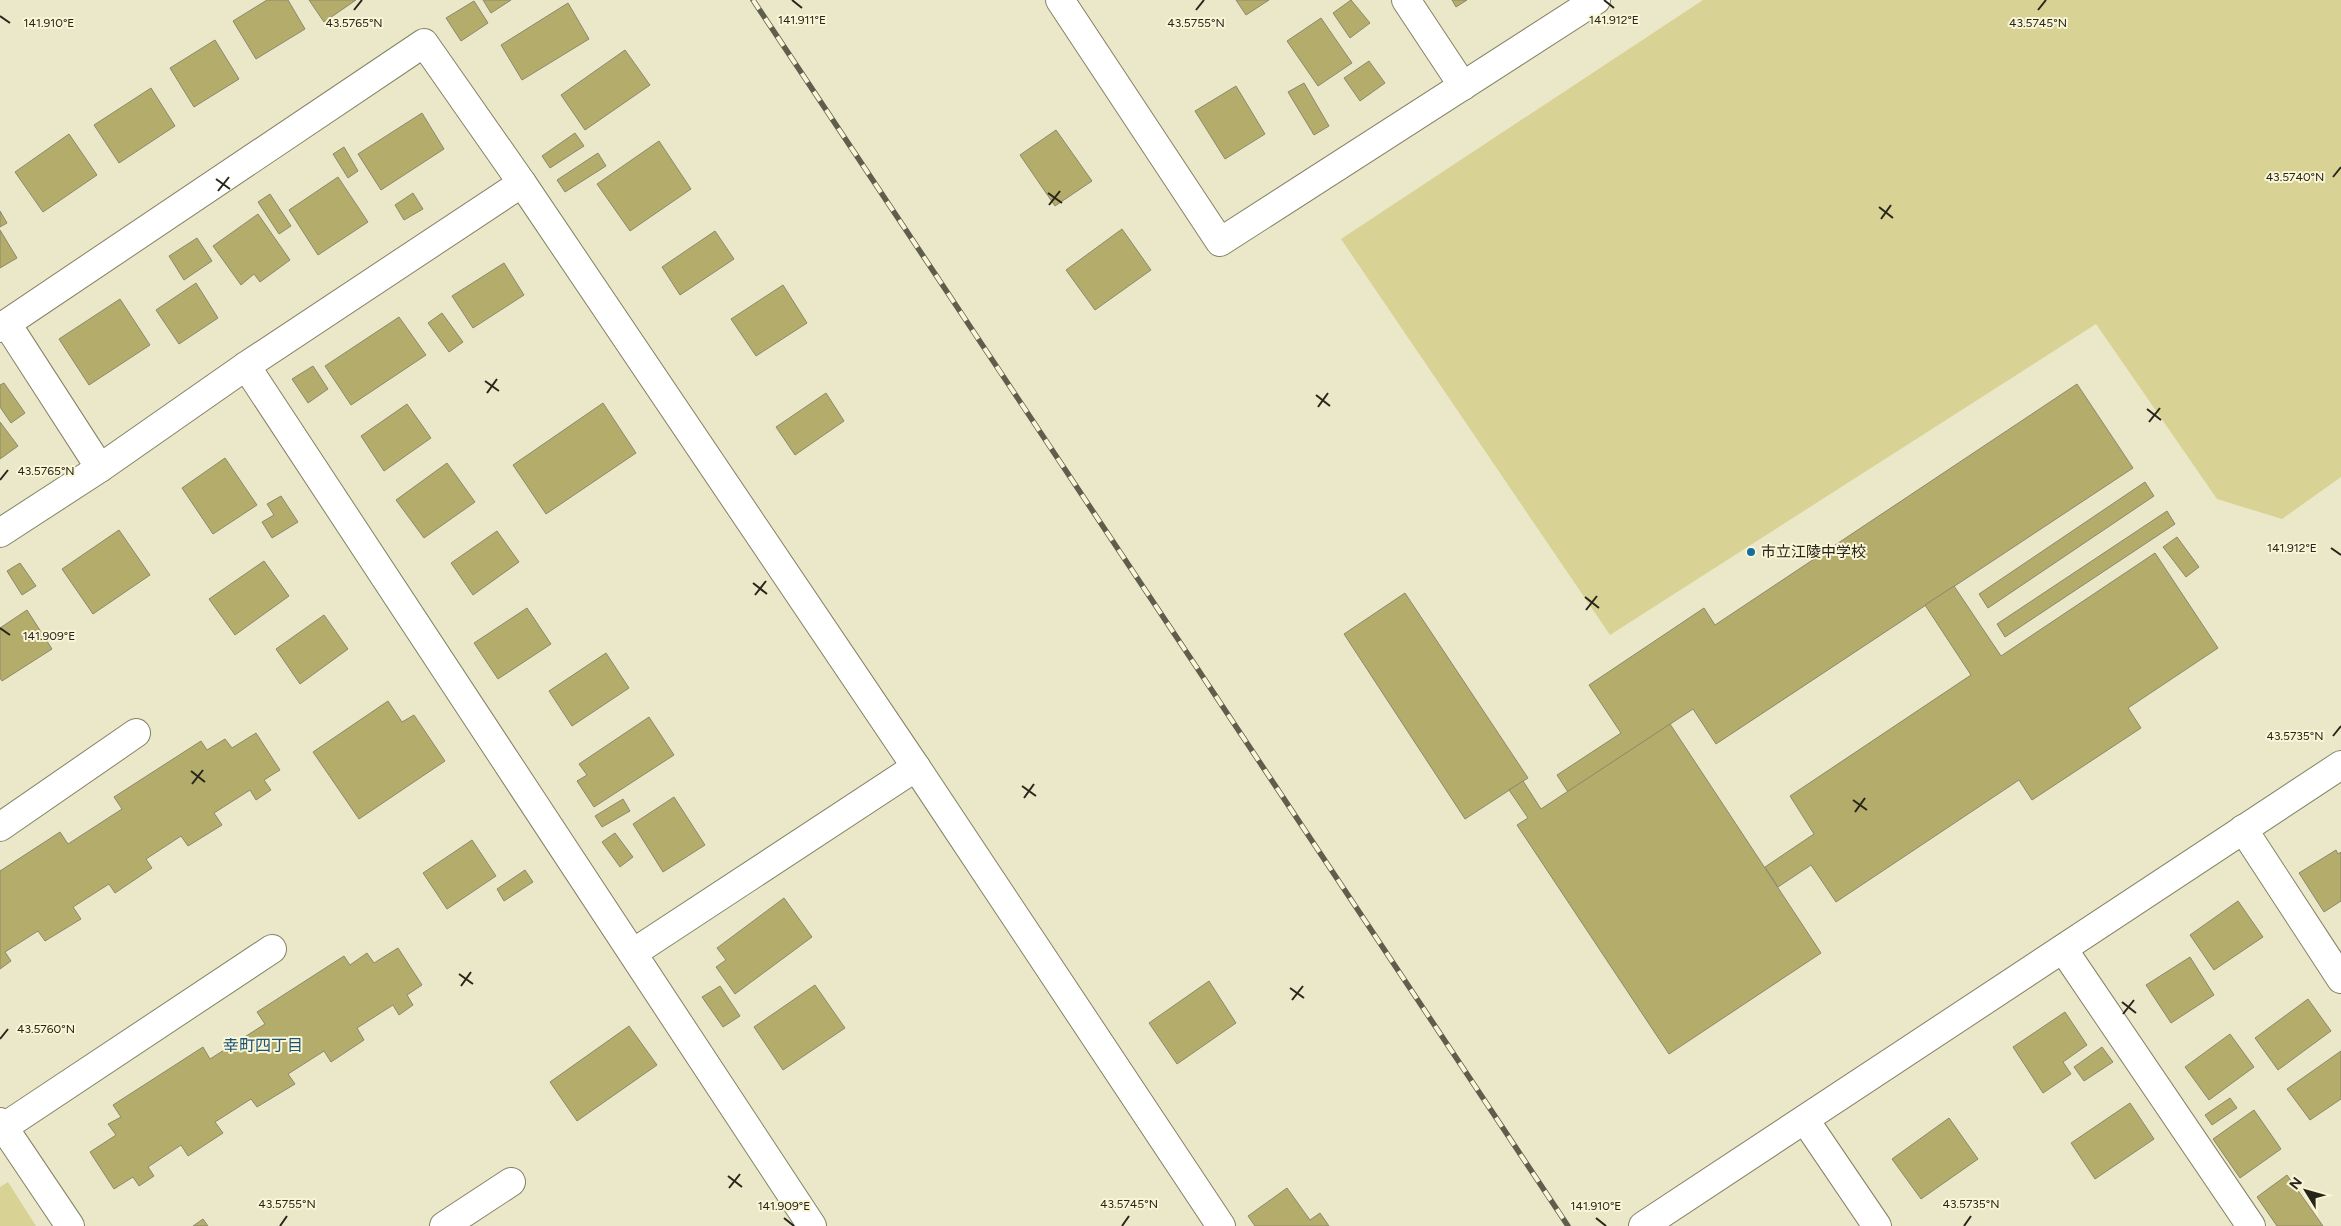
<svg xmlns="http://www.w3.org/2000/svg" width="2341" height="1226" viewBox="0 0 2341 1226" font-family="Figtree,'Noto Sans JP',sans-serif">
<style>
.green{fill:#d9d295}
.building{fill:#b4ac6a;stroke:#8c896c}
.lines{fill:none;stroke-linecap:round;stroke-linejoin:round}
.minor-casing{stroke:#858165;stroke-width:30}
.minor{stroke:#fff;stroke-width:28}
.rail-casing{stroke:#5f5d4c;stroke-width:5.5}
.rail{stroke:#f9f5d6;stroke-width:4;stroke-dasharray:11;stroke-linecap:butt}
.ticks{fill:none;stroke:#27251a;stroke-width:2}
.poi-dot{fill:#126f9d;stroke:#f9f5d6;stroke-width:2}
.labels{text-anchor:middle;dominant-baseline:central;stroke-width:4;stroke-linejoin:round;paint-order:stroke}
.poi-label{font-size:15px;fill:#27251a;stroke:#f9f5d6;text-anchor:start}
.neighbourhood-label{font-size:16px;fill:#1a5475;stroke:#f9f5d6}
.ticks-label{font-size:12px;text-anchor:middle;fill:#27251a;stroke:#f9f5d6;stroke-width:4;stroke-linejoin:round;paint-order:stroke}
</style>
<rect width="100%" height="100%" fill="#ebe8c9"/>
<!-- green -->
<g class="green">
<path d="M 1703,0 L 2341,0 L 2341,477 L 2282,519 L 2217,499 L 2096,324 L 1610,635 L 1341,239 Z"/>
<path d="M 8,1182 L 36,1226 L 0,1226 L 0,1187 Z"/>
</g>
<!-- building -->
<g class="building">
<path d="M 267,0 L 288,0 L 305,29 L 256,59 L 233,21 Z"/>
<path d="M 309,0 L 356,0 L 324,22 Z"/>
<path d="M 483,0 L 511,0 L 491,13 Z"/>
<path d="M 1236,0 L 1269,0 L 1246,15 Z"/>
<path d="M 1351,0 L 1370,23 L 1350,38 L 1333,13 Z"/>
<path d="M 1452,0 L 1467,0 L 1456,7 Z"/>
<path d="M 474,1 L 488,23 L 461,41 L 446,18 Z"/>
<path d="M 568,3 L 589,39 L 522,80 L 501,45 Z"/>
<path d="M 1321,18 L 1352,63 L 1318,86 L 1287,41 Z"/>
<path d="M 215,40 L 239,79 L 194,107 L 170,68 Z"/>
<path d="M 625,50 L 650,85 L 585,130 L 561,95 Z"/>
<path d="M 1369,61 L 1385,83 L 1360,101 L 1344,78 Z"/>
<path d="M 1304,83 L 1329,126 L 1314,135 L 1288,92 Z"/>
<path d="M 1236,86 L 1265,134 L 1225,159 L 1195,111 Z"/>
<path d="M 151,88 L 175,126 L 119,163 L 94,125 Z"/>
<path d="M 422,113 L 444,149 L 381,190 L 358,154 Z"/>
<path d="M 1056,130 L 1092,181 L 1055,206 L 1020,155 Z"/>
<path d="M 575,133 L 584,146 L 550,168 L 542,156 Z"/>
<path d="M 69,134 L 97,175 L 43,212 L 15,172 Z"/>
<path d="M 659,141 L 691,189 L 630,231 L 597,184 Z"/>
<path d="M 344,147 L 358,171 L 348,178 L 333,154 Z"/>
<path d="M 598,153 L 606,166 L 565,192 L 557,180 Z"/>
<path d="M 338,177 L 368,222 L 318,255 L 289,210 Z"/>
<path d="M 413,193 L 423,209 L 404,220 L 395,205 Z"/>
<path d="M 270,194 L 291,226 L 279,234 L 258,202 Z"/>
<path d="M 0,211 L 7,223 L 0,227 Z"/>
<path d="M 258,214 L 290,260 L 260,282 L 254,274 L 241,285 L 213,246 Z"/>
<path d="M 1122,229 L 1151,270 L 1095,310 L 1066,270 Z"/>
<path d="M 0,230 L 17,258 L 0,268 Z"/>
<path d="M 715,231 L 734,259 L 680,295 L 662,267 Z"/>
<path d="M 197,238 L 212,261 L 184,280 L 169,256 Z"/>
<path d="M 504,263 L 524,295 L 473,328 L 452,296 Z"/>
<path d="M 196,283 L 218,318 L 179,344 L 156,310 Z"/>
<path d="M 783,285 L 807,323 L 756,356 L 731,319 Z"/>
<path d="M 120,299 L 150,345 L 89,385 L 59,339 Z"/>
<path d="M 442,313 L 463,342 L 449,352 L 428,323 Z"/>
<path d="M 399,317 L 426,355 L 351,405 L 325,366 Z"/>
<path d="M 313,366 L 328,389 L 308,403 L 292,379 Z"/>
<path d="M 4,383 L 25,413 L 11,423 L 0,407 L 0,385 Z"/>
<path d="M 2077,384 L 2133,468 L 1716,744 L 1693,709 L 1568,792 L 1557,775 L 1621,733 L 1589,685 L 1704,608 L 1715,625 Z"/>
<path d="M 826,393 L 844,421 L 795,455 L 776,427 Z"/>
<path d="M 603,403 L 636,453 L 546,514 L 513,465 Z"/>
<path d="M 407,404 L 431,438 L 384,471 L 361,436 Z"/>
<path d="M 0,422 L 18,446 L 0,459 Z"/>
<path d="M 225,458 L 257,505 L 213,534 L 182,488 Z"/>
<path d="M 447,463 L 475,502 L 424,538 L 396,500 Z"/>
<path d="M 2145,482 L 2154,496 L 1988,608 L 1979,594 Z"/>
<path d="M 281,496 L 298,522 L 272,538 L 262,522 L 274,515 L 267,504 Z"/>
<path d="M 2167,511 L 2175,524 L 2005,637 L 1997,624 Z"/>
<path d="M 119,530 L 150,575 L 93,614 L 62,569 Z"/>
<path d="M 497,531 L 519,562 L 473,595 L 451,563 Z"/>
<path d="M 2177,537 L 2199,567 L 2186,577 L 2163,547 Z"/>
<path d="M 2155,553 L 2218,648 L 2128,708 L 2141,728 L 2032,800 L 2019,780 L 1836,902 L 1811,865 L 1778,887 L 1765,867 L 1814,834 L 1790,796 L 1971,675 L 1925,605 L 1954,586 L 2001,656 Z"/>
<path d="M 264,561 L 289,596 L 235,635 L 209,599 Z"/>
<path d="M 20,563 L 36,586 L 22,595 L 7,571 Z"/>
<path d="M 1405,593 L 1528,778 L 1465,819 L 1344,634 Z"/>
<path d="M 527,608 L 551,644 L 498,679 L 474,643 Z"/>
<path d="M 27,610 L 52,649 L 2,681 L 0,678 L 0,628 Z"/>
<path d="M 324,615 L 348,649 L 300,684 L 276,649 Z"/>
<path d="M 606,653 L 629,688 L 572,726 L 549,691 Z"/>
<path d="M 388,701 L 402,722 L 414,715 L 445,761 L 359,819 L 313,752 Z"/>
<path d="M 649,717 L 674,755 L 594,807 L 577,781 L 587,775 L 579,764 Z"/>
<path d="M 1670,724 L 1821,953 L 1669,1054 L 1517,825 L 1528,818 L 1509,790 L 1523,781 L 1541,809 Z"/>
<path d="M 256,733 L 280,770 L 264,780 L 271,790 L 256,800 L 250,790 L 214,813 L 222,825 L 188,846 L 181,836 L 146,859 L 152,868 L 115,893 L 109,884 L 73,907 L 81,919 L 45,941 L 38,931 L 5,952 L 11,961 L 0,969 L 0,871 L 60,832 L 68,844 L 122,809 L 114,797 L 201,741 L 207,750 L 225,739 L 232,748 Z"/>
<path d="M 674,797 L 705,845 L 663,872 L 633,824 Z"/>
<path d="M 623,799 L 630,811 L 602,827 L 595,816 Z"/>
<path d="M 615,833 L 633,857 L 620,867 L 602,842 Z"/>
<path d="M 472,840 L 496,876 L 447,909 L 423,873 Z"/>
<path d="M 2336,850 L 2338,854 L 2341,852 L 2341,901 L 2324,912 L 2299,873 Z"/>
<path d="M 525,870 L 533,882 L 504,901 L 497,889 Z"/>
<path d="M 784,898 L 812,937 L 735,994 L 716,967 L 726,960 L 717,948 Z"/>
<path d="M 2238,901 L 2263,937 L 2214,970 L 2190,935 Z"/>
<path d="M 398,948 L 422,985 L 407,995 L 413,1005 L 399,1015 L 393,1005 L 357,1028 L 364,1040 L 331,1062 L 324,1051 L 288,1074 L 295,1084 L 257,1107 L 251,1099 L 215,1122 L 223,1133 L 188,1156 L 181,1145 L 148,1167 L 154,1176 L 139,1186 L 133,1177 L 114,1189 L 90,1152 L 116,1135 L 108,1124 L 121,1117 L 113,1105 L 203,1047 L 210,1059 L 265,1024 L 257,1012 L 344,956 L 350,965 L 367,953 L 374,963 Z"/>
<path d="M 2190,957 L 2214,995 L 2171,1023 L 2146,985 Z"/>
<path d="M 1209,981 L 1236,1023 L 1177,1064 L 1149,1023 Z"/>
<path d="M 815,985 L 845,1028 L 783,1070 L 754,1027 Z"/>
<path d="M 720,986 L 740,1016 L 723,1027 L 702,997 Z"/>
<path d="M 2308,999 L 2331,1031 L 2278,1070 L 2255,1038 Z"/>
<path d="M 2065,1012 L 2087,1045 L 2063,1062 L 2071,1074 L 2043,1093 L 2013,1047 Z"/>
<path d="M 629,1026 L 657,1065 L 577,1121 L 550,1082 Z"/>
<path d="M 2230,1034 L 2254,1067 L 2209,1100 L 2185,1067 Z"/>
<path d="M 2102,1047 L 2113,1062 L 2084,1081 L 2074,1067 Z"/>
<path d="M 2341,1051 L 2341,1099 L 2310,1120 L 2287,1089 Z"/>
<path d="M 2230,1098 L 2237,1108 L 2212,1125 L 2205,1115 Z"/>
<path d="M 2130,1103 L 2154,1139 L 2095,1179 L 2071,1143 Z"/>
<path d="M 2254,1110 L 2281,1149 L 2240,1178 L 2213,1139 Z"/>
<path d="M 1949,1118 L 1978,1159 L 1921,1199 L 1892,1159 Z"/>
<path d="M 2287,1175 L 2323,1226 L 2277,1226 L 2257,1197 Z"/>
<path d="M 1287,1188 L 1310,1220 L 1320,1213 L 1329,1226 L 1255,1226 L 1248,1216 Z"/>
<path d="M 203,1219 L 208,1226 L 193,1226 Z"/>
</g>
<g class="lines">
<!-- minor casing -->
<g class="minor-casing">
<g id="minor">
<path d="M 1060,0 L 1220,242 L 1596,0"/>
<path d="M 1406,0 L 1463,86"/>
<path d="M 7,324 L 100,468"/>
<path d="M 0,328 L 424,43 L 522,183"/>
<path d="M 246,366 L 812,1226"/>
<path d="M 0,533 L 100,468 L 246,366 L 522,183 L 916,767 L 1221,1226"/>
<path d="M 0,827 L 136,733"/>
<path d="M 2243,829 L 2341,979"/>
<path d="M 2063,949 L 2251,1226"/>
<path d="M 633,953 L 916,767"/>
<path d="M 1805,1120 L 1877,1226"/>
<path d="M 0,1122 L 70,1226"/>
<path d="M 4,1127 L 272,949"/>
<path d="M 444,1226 L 511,1182"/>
<path d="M 1643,1226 L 2341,765"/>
</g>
</g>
<!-- minor -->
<use href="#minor" class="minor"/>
<!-- rail casing -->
<g class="rail-casing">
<path id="rail" d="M 753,0 L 1568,1226"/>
</g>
<!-- rail -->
<use href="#rail" class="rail"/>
</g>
<!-- ticks -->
<path class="ticks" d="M 792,0 L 802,8M 1604,0 L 1614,8M 354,10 L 362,0M 1196,10 L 1204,0M 2038,10 L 2046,0M 0,16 L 10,23M 2333,177 L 2341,167M 216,179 L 230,189M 218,191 L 229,177M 1048,193 L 1062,203M 1049,205 L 1060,191M 1879,207 L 1893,218M 1881,219 L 1891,205M 485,381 L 499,391M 487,393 L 497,379M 1316,395 L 1330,406M 1318,407 L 1328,393M 2147,409 L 2161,420M 2149,422 L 2160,408M 0,480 L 8,470M 2331,548 L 2341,555M 753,583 L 767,594M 755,595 L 766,581M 1585,597 L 1599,608M 1586,610 L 1597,596M 0,628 L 10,635M 2333,736 L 2341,726M 191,771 L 205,782M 192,784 L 203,770M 1022,786 L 1036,796M 1024,798 L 1034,784M 1853,800 L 1867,810M 1855,812 L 1865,798M 459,974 L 473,984M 461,986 L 471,972M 1290,988 L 1304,998M 1292,1000 L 1303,986M 2122,1002 L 2136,1013M 2123,1014 L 2134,1000M 0,1039 L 8,1029M 728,1176 L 742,1187M 729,1188 L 740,1174M 784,1218 L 794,1226M 1596,1218 L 1606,1226M 280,1226 L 287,1216M 1122,1226 L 1129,1216M 1964,1226 L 1971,1216"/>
<!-- markers -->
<circle class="poi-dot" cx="1751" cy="552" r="5"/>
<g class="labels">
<!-- poi labels -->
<g class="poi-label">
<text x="1761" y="552">市立江陵中学校</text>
</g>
<!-- neighbourhood labels -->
<g class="neighbourhood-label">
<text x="263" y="1045">幸町四丁目</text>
</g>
</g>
<g class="ticks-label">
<text x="802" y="24">141.911°E</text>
<text x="1614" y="24">141.912°E</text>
<text x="354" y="27">43.5765°N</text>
<text x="1196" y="27">43.5755°N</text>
<text x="2038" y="27">43.5745°N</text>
<text x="49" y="27">141.910°E</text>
<text x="2295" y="181">43.5740°N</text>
<text x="46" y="475">43.5765°N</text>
<text x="2292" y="552">141.912°E</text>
<text x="49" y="640">141.909°E</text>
<text x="2295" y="740">43.5735°N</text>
<text x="46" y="1033">43.5760°N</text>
<text x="287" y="1208">43.5755°N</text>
<text x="1129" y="1208">43.5745°N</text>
<text x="1971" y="1208">43.5735°N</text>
<text x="784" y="1210">141.909°E</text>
<text x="1596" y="1210">141.910°E</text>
</g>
<!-- north arrow -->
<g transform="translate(2306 1191) rotate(307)" stroke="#f9f5d6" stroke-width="4" paint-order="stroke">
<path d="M0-4L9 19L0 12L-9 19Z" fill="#27251a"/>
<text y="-8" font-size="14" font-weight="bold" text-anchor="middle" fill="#27251a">N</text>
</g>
</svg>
